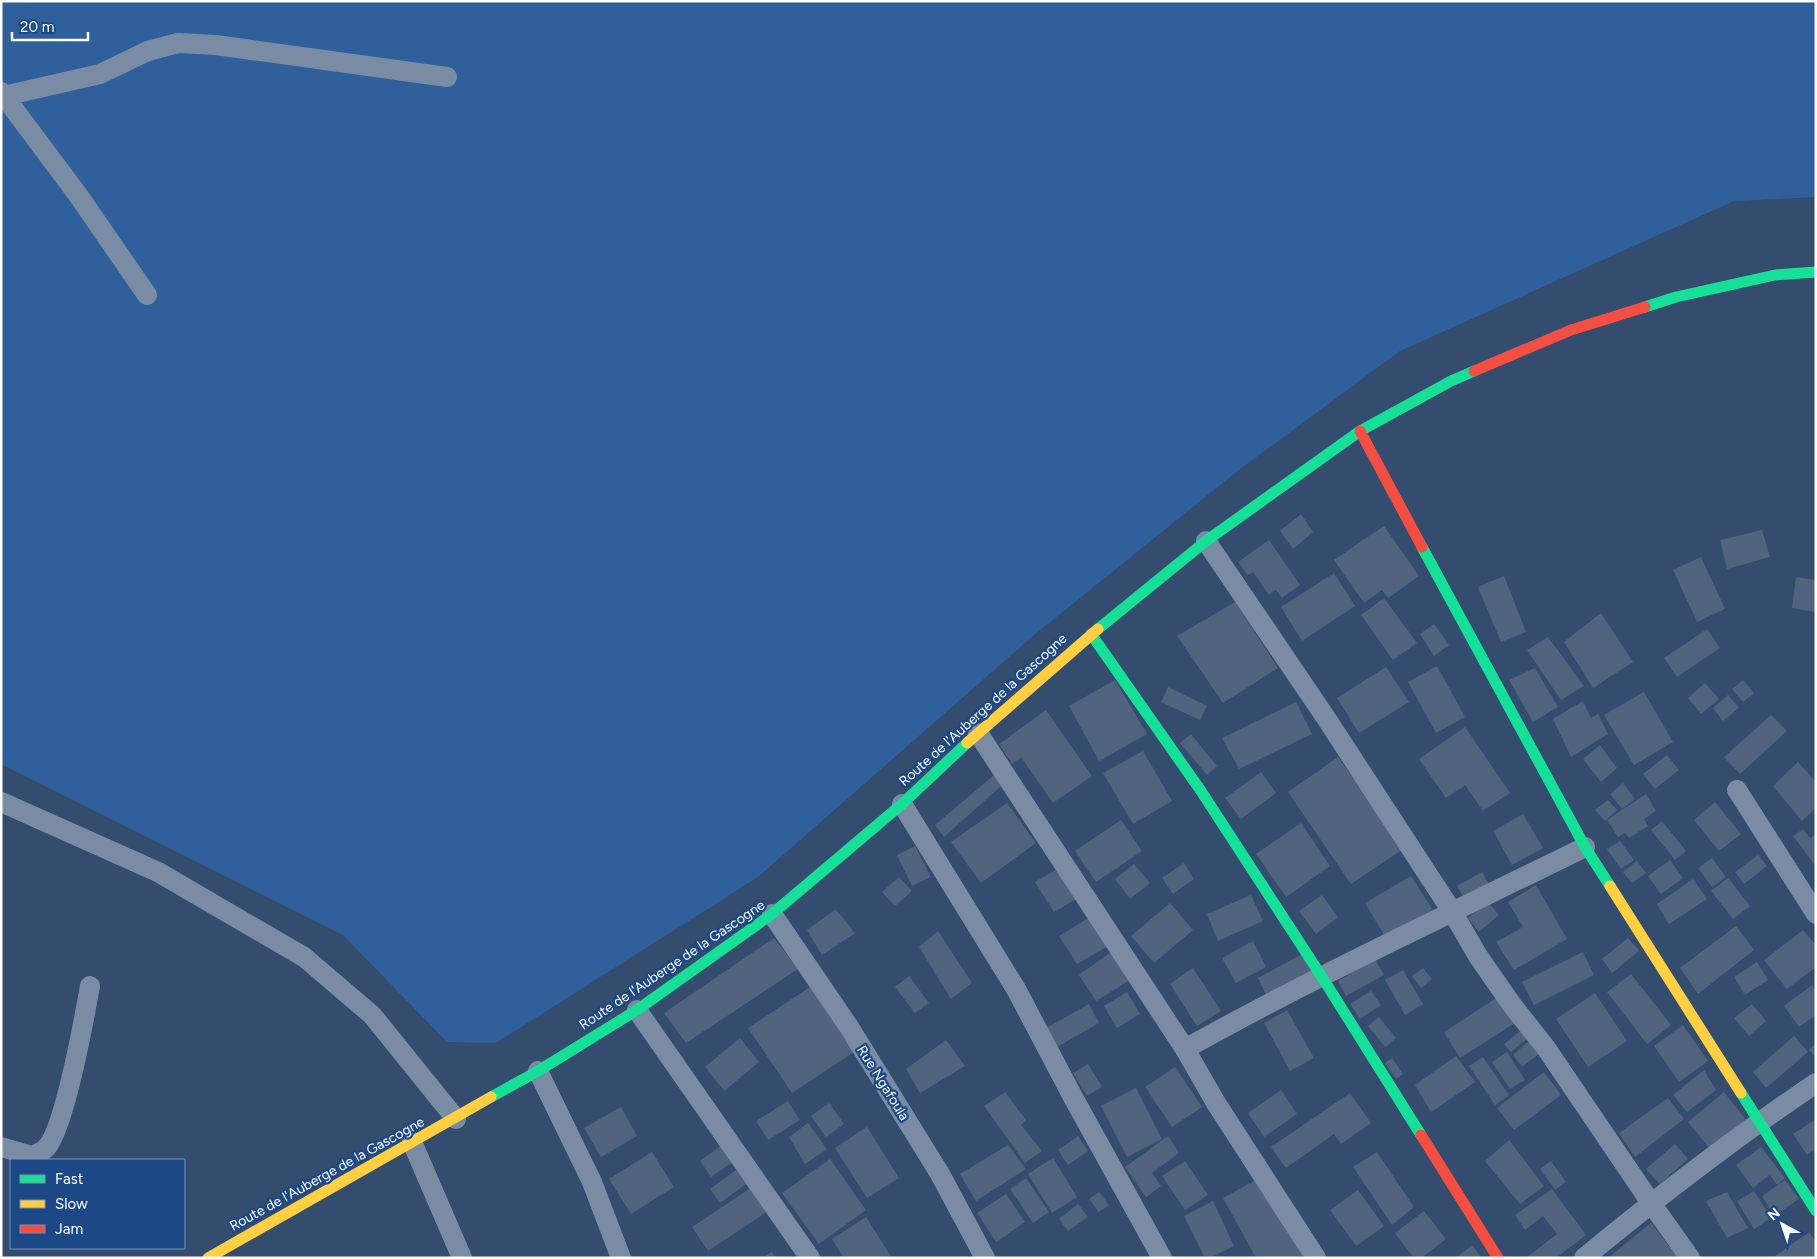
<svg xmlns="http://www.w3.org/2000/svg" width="1817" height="1259" viewBox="0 0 1817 1259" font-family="Figtree,sans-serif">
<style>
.green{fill:#30609c}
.building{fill:#50647e}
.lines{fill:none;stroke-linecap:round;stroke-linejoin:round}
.street{stroke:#7a8ca4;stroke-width:20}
.fast{stroke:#16e098;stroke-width:11}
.slow{stroke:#ffcf43;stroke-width:11}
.jam{stroke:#f24e42;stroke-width:11}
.labels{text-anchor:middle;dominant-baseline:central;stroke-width:4.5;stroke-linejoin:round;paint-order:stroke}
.street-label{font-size:14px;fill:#fff;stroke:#1c4986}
</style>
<rect width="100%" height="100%" fill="#344c6e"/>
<!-- green -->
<path class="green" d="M 1,1 L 1816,1 L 1816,197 L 1734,201 L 1400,351 L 1240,469 L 1034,635 L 758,877 L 496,1043 L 447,1042 L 343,935 L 1,764 Z"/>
<!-- building -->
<g class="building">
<path d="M 1301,514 L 1313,532 L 1293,549 L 1280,531 Z"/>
<path d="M 1384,526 L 1419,576 L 1388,598 L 1382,590 L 1364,603 L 1334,560 Z"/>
<path d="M 1762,530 L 1770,557 L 1727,569 L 1720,540 Z"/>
<path d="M 1269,540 L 1300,585 L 1282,598 L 1276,590 L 1269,595 L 1253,572 L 1248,575 L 1238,562 Z"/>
<path d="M 1701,557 L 1725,609 L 1697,622 L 1673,570 Z"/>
<path d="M 1334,573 L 1355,606 L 1302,641 L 1281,607 Z"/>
<path d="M 1504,576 L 1526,632 L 1501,642 L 1478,587 Z"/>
<path d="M 1796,577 L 1816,580 L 1816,612 L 1792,608 Z"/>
<path d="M 1384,598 L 1417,643 L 1393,660 L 1361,615 Z"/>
<path d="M 1235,602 L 1278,668 L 1223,703 L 1177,636 Z"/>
<path d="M 1601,613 L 1633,662 L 1593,688 L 1564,642 Z"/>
<path d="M 1434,624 L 1449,645 L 1434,656 L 1420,634 Z"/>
<path d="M 1707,629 L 1720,648 L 1677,677 L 1664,658 Z"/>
<path d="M 1548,637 L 1584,686 L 1561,700 L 1527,650 Z"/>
<path d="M 1437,666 L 1465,717 L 1436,733 L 1408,682 Z"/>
<path d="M 1386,667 L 1409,702 L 1359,733 L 1337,698 Z"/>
<path d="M 1535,668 L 1558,707 L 1533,722 L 1509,680 Z"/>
<path d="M 1115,680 L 1147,734 L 1099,761 L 1069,706 Z"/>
<path d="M 1743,680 L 1754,693 L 1743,702 L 1732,689 Z"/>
<path d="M 1705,683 L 1719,699 L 1701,714 L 1688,698 Z"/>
<path d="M 1168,687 L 1207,706 L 1200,720 L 1161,702 Z"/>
<path d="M 1644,692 L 1673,742 L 1634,765 L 1604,715 Z"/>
<path d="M 1728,695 L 1739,708 L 1723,721 L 1713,708 Z"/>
<path d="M 1583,701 L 1591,718 L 1598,714 L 1608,734 L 1571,757 L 1553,719 Z"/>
<path d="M 1296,702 L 1312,734 L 1239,769 L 1222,738 Z"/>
<path d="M 1046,710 L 1092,776 L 1053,803 L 1021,757 L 1012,764 L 999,744 Z"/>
<path d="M 1771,715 L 1787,731 L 1740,774 L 1724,757 Z"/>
<path d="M 1465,727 L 1510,793 L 1483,811 L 1465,785 L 1446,798 L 1419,759 Z"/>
<path d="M 1191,734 L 1217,766 L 1207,775 L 1180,743 Z"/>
<path d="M 1600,745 L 1617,768 L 1601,782 L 1583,759 Z"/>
<path d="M 1143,751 L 1172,801 L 1133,824 L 1103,773 Z"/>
<path d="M 1667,755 L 1679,770 L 1655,789 L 1643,774 Z"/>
<path d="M 1338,757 L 1403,849 L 1351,884 L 1288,792 Z"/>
<path d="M 1798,762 L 1816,782 L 1816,808 L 1802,821 L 1773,786 Z"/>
<path d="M 1261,772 L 1276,793 L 1241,819 L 1225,798 Z"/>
<path d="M 994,775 L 1001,786 L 944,837 L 935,825 Z"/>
<path d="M 1623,783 L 1635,799 L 1622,809 L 1610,794 Z"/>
<path d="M 1646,794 L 1656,811 L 1644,819 L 1648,826 L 1629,838 L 1625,833 L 1618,837 L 1607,820 Z"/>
<path d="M 1608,800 L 1617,810 L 1605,821 L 1595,810 Z"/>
<path d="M 1715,802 L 1741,834 L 1719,851 L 1694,820 Z"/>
<path d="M 1007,803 L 1036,843 L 981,883 L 951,842 Z"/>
<path d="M 1523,814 L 1543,848 L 1512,865 L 1493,831 Z"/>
<path d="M 1121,820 L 1142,851 L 1096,882 L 1075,851 Z"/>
<path d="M 1662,821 L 1686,851 L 1675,860 L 1651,830 Z"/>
<path d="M 1301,823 L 1330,866 L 1286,897 L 1256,854 Z"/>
<path d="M 1803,829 L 1810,838 L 1814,835 L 1816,837 L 1816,863 L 1814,864 L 1793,836 Z"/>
<path d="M 1620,841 L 1634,860 L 1621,869 L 1607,849 Z"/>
<path d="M 915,846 L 931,877 L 912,886 L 897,855 Z"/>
<path d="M 1758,855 L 1767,866 L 1744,884 L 1735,872 Z"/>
<path d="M 1712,858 L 1726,877 L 1712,887 L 1698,868 Z"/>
<path d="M 1670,860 L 1683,878 L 1661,894 L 1648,876 Z"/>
<path d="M 1637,861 L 1646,873 L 1632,883 L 1623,872 Z"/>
<path d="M 1184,863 L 1194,879 L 1173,894 L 1162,878 Z"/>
<path d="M 1134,864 L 1150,883 L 1130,899 L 1115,879 Z"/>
<path d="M 1057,869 L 1076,899 L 1054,912 L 1035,882 Z"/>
<path d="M 1482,872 L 1491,888 L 1466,902 L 1457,886 Z"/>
<path d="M 1411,876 L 1433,910 L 1386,938 L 1365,903 Z"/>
<path d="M 899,877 L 912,891 L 895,906 L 882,892 Z"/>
<path d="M 1728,878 L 1750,906 L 1733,919 L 1711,891 Z"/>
<path d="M 1693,879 L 1707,899 L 1669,924 L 1657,904 Z"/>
<path d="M 1536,885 L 1567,939 L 1514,970 L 1496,942 L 1523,927 L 1508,902 Z"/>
<path d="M 1251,895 L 1263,921 L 1218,941 L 1207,914 Z"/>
<path d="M 1322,895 L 1338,917 L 1316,934 L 1299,911 Z"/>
<path d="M 1488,902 L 1499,915 L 1479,932 L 1468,918 Z"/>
<path d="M 1170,903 L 1193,930 L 1154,963 L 1131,936 Z"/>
<path d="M 836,909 L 855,933 L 822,955 L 807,930 Z"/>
<path d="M 1090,917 L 1108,946 L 1077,964 L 1059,936 Z"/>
<path d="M 1736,926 L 1754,950 L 1698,994 L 1680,968 Z"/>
<path d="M 1803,930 L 1816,945 L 1816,967 L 1787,989 L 1764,960 Z"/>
<path d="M 938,931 L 972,983 L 951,999 L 919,947 Z"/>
<path d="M 774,938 L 798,969 L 686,1043 L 664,1013 Z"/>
<path d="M 1628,938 L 1639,951 L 1612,973 L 1602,959 Z"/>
<path d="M 1253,941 L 1266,967 L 1236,983 L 1222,958 Z"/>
<path d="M 1111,952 L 1130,980 L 1096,1001 L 1079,975 Z"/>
<path d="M 1583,952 L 1594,975 L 1534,1005 L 1522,982 Z"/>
<path d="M 1304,953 L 1316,975 L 1269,1000 L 1258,978 Z"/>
<path d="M 1375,959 L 1384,975 L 1346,996 L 1338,981 Z"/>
<path d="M 1757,962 L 1768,980 L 1745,995 L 1734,977 Z"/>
<path d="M 1193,968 L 1221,1011 L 1197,1026 L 1170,984 Z"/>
<path d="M 1423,968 L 1432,979 L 1421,988 L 1412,976 Z"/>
<path d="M 1403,970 L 1423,1004 L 1405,1015 L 1385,980 Z"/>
<path d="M 1631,974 L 1671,1025 L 1647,1044 L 1607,992 Z"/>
<path d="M 909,976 L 929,1003 L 915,1013 L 895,987 Z"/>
<path d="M 1812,985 L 1816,991 L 1816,1015 L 1799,1027 L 1784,1006 Z"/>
<path d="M 810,987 L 854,1052 L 792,1093 L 748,1028 Z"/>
<path d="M 1371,991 L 1381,1005 L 1360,1019 L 1350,1004 Z"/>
<path d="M 1127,992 L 1140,1014 L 1117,1028 L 1104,1006 Z"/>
<path d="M 1595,993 L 1627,1041 L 1588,1067 L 1556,1019 Z"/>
<path d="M 1498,997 L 1515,1023 L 1460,1058 L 1444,1032 Z"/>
<path d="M 1089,1004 L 1099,1023 L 1057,1047 L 1046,1028 Z"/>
<path d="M 1752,1004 L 1766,1021 L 1749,1036 L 1734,1018 Z"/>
<path d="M 1287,1010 L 1314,1058 L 1290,1071 L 1264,1023 Z"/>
<path d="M 1379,1017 L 1396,1038 L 1385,1047 L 1368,1026 Z"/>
<path d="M 1683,1025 L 1708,1061 L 1679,1082 L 1654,1046 Z"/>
<path d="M 1520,1031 L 1527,1039 L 1511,1052 L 1504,1044 Z"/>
<path d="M 1794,1036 L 1808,1052 L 1766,1088 L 1753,1072 Z"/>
<path d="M 740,1038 L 759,1062 L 724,1091 L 705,1067 Z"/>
<path d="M 946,1040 L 965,1066 L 920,1093 L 906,1069 Z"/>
<path d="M 1529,1041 L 1539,1054 L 1522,1067 L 1513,1055 Z"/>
<path d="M 1816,1043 L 1816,1057 L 1809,1050 Z"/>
<path d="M 1507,1052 L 1525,1080 L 1510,1089 L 1492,1062 Z"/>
<path d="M 1456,1056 L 1475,1082 L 1431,1112 L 1415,1085 Z"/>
<path d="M 1483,1057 L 1509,1095 L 1495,1105 L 1469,1066 Z"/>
<path d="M 1392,1058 L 1403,1074 L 1396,1079 L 1385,1063 Z"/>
<path d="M 1088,1064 L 1102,1087 L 1087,1096 L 1073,1073 Z"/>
<path d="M 1175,1067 L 1202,1107 L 1172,1127 L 1145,1087 Z"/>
<path d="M 1704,1070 L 1716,1090 L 1687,1112 L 1673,1095 Z"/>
<path d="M 1544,1072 L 1561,1095 L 1514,1130 L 1497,1108 Z"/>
<path d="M 1136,1088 L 1162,1139 L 1127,1157 L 1101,1106 Z"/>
<path d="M 1281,1090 L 1297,1114 L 1264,1137 L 1248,1113 Z"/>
<path d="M 1005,1092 L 1026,1120 L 1021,1125 L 1042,1151 L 1025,1163 L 984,1106 Z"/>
<path d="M 1724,1092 L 1746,1120 L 1710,1149 L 1688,1122 Z"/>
<path d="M 1350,1093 L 1371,1123 L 1341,1144 L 1334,1134 L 1286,1168 L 1271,1147 Z"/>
<path d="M 1668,1098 L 1684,1119 L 1635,1157 L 1619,1133 Z"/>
<path d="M 788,1101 L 800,1120 L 768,1140 L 756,1121 Z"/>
<path d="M 829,1103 L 844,1124 L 826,1137 L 811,1116 Z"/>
<path d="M 621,1107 L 637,1136 L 601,1157 L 584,1128 Z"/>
<path d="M 1816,1119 L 1816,1156 L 1813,1151 L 1807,1155 L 1793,1134 Z"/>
<path d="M 808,1123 L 827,1149 L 805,1164 L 789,1137 Z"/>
<path d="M 867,1127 L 899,1178 L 867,1198 L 835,1148 Z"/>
<path d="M 1078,1136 L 1088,1151 L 1068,1165 L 1058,1150 Z"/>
<path d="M 1168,1136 L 1179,1153 L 1152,1173 L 1161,1186 L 1146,1197 L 1125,1167 Z"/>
<path d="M 1509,1140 L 1544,1186 L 1520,1204 L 1485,1161 Z"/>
<path d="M 1675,1144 L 1688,1159 L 1660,1184 L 1646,1169 Z"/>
<path d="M 722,1145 L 734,1161 L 711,1177 L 700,1161 Z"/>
<path d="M 1008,1145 L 1026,1169 L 976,1201 L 960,1174 Z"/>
<path d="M 1761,1147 L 1785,1178 L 1777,1185 L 1770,1175 L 1753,1188 L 1736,1165 Z"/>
<path d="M 652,1152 L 674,1187 L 631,1214 L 609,1179 Z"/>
<path d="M 1377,1152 L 1414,1207 L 1392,1225 L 1353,1167 Z"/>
<path d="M 1053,1158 L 1077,1197 L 1052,1213 L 1028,1174 Z"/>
<path d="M 830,1159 L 866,1210 L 819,1244 L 782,1193 Z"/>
<path d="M 1185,1161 L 1208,1195 L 1185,1210 L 1162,1176 Z"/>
<path d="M 1551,1161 L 1566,1182 L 1555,1190 L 1540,1169 Z"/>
<path d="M 736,1170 L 746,1184 L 720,1203 L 710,1189 Z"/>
<path d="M 1261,1177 L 1306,1258 L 1256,1258 L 1223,1198 Z"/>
<path d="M 1026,1178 L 1049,1212 L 1033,1223 L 1010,1189 Z"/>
<path d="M 1785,1180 L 1799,1199 L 1774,1216 L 1762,1196 Z"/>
<path d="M 752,1187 L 768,1211 L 708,1251 L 692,1227 Z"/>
<path d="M 1552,1189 L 1586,1235 L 1556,1258 L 1526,1258 L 1557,1234 L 1543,1216 L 1525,1230 L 1515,1215 Z"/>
<path d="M 1358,1190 L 1384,1226 L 1356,1246 L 1330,1210 Z"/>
<path d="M 1754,1191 L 1771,1218 L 1754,1229 L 1737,1201 Z"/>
<path d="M 1099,1192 L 1109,1205 L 1099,1212 L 1089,1199 Z"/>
<path d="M 1727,1192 L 1748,1228 L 1727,1238 L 1706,1201 Z"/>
<path d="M 1006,1194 L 1025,1222 L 996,1242 L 977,1213 Z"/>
<path d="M 1213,1201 L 1234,1246 L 1210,1258 L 1205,1258 L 1184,1216 Z"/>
<path d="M 1078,1204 L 1088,1217 L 1068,1231 L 1059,1219 Z"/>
<path d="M 1424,1211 L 1446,1239 L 1421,1258 L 1414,1258 L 1395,1233 Z"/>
<path d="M 866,1217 L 892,1258 L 844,1258 L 832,1239 Z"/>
<path d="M 1651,1223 L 1678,1258 L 1608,1258 Z"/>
<path d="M 1809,1232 L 1816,1242 L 1816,1258 L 1772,1258 Z"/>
<path d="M 1472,1245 L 1482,1258 L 1456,1258 Z"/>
<path d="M 772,1252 L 775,1258 L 762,1258 Z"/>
</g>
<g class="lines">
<!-- street -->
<g class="street">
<path d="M 1,92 L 78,195 L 147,295"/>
<path d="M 4,96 L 100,74 L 148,51 L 178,43 L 216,45 L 447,77"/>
<path d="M 1206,541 L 1326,718 L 1453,913 L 1478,956 L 1512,1005 L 1546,1048 L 1651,1203 L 1690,1258"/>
<path d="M 978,733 L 1185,1049 L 1216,1103 L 1316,1258"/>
<path d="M 1737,790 L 1816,914"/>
<path d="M 1,802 L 158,872 L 304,957 L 372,1015 L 456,1119"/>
<path d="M 902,804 L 1016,989 L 1074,1099 L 1162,1258"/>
<path d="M 772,914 L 849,1027 L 940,1174 L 985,1258"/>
<path d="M 637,1010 L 810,1258"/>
<path d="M 1185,1049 C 1315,976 1452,913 1585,847"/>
<path d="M 538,1071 L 592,1182 L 621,1258"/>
<path d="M 412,1142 L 462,1258"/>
<path d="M 1,1147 L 32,1156 C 36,1154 42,1152 45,1149 C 64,1134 85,1014 90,986"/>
<path d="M 1584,1258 C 1659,1196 1736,1137 1816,1083"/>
</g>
<!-- fast -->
<g class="fast">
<path d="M 1645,307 L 1676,297 L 1775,275 L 1816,272"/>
<path d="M 1422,547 L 1585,847 L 1610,886"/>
<path d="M 1098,629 L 1206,541 L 1360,431 L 1451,381 L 1474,371"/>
<path d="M 1091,634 L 1201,791 L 1322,977 L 1421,1135"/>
<path d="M 1741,1093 L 1816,1211"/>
<path d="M 491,1097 L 538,1071 L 637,1010 L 772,914 L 902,804 L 967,743"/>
</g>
<!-- slow -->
<g class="slow">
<path d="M 967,743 L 1098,629"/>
<path d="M 1610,886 L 1741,1093"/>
<path d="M 208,1258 L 491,1097"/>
</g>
<!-- jam -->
<g class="jam">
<path d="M 1474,371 L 1571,330 L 1645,307"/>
<path d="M 1360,431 L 1422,547"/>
<path d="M 1421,1135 L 1498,1258"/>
</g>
</g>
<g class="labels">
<!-- street labels -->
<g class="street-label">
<text transform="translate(983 710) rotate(-42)">Route de l'Auberge de la Gascogne</text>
<text transform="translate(672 965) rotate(-34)">Route de l'Auberge de la Gascogne</text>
<text transform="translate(883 1083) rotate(58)">Rue Ngafoula</text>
<text transform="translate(327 1174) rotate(-29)">Route de l'Auberge de la Gascogne</text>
</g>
</g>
<!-- border -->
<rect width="1817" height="1259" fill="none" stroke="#ffffff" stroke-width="5"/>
<!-- legend -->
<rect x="10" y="1159" width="175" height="90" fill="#1c4986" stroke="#7792b6"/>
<rect x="20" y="1175" width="25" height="8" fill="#16e098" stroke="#7792b6"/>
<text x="55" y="1184" font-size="15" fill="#ffffff">Fast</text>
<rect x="20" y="1200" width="25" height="8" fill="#ffcf43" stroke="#7792b6"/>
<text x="55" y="1209" font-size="15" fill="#ffffff">Slow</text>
<rect x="20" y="1225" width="25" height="8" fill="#f24e42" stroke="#7792b6"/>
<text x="55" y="1234" font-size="15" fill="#ffffff">Jam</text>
<!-- north arrow -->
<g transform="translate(1782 1224) rotate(320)" stroke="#1c4986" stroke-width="4" paint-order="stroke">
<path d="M0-4L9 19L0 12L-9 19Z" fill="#ffffff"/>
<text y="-8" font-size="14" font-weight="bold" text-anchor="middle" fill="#ffffff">N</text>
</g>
<!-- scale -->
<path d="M12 32v8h76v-8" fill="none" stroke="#ffffff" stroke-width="2.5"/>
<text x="20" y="32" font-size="15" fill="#ffffff" stroke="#1c4986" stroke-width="4" paint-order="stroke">20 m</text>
</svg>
